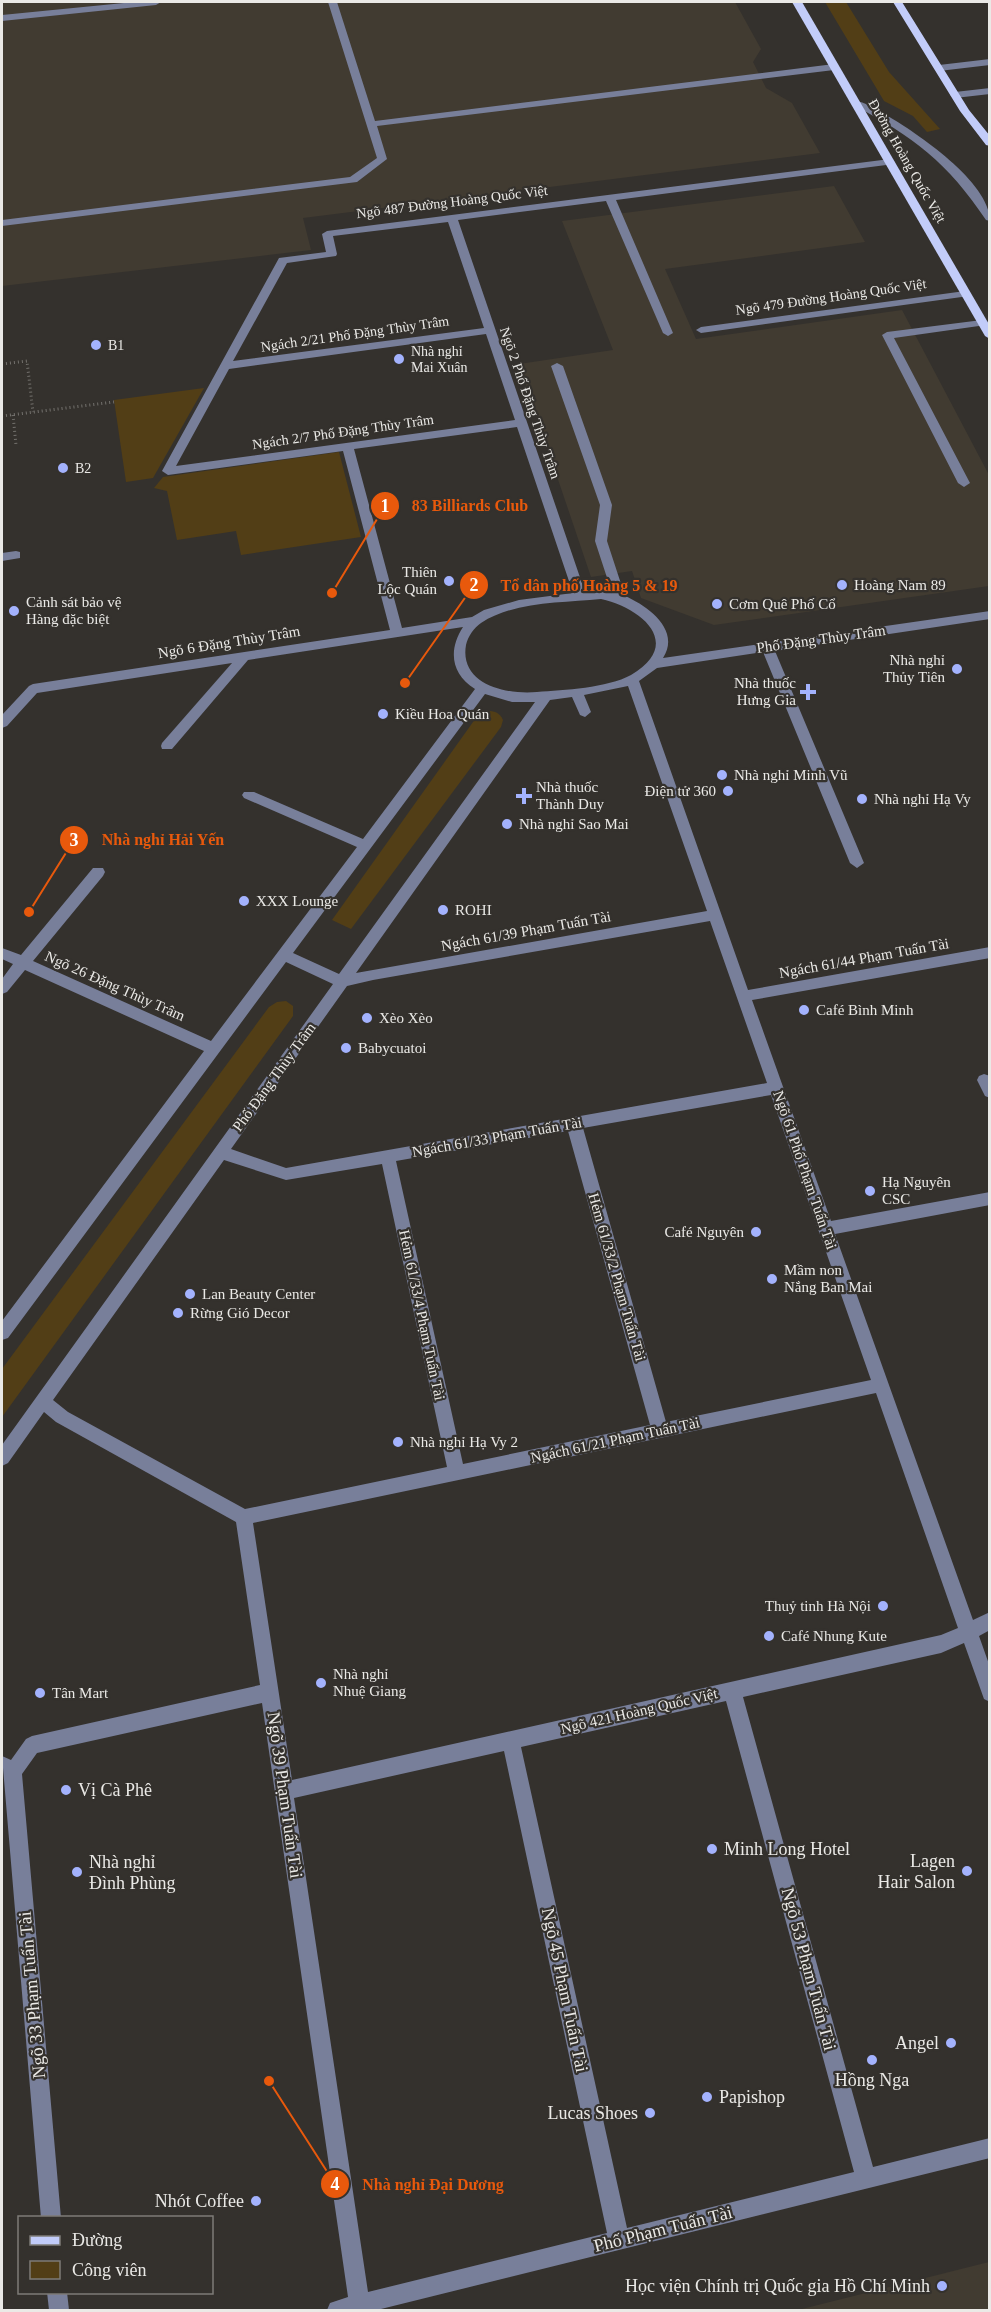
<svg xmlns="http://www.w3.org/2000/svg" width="991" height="2312" viewBox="0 0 991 2312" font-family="'Times New Roman',serif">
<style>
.built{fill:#413b31}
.green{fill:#523e16}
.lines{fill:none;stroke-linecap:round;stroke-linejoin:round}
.path{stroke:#73716d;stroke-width:3;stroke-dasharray:1 3;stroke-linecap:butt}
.minor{fill:#787f9a;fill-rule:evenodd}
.major{fill:#c2ccf9;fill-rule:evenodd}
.poi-dot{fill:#a3b2fd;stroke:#34312d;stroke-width:2}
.labels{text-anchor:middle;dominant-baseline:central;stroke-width:4.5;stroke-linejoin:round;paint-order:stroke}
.far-street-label{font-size:14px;fill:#eae9e6;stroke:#34312d}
.far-poi-label{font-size:14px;fill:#eae9e6;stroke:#34312d;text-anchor:start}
.poi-label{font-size:15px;fill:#eae9e6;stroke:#34312d;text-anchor:start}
.street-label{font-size:15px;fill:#eae9e6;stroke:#34312d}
.near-poi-label{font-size:18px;fill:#eae9e6;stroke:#34312d;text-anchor:end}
.near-street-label{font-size:18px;fill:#eae9e6;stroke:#34312d}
.leader{fill:none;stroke:#e8590c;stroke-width:2}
.callout-dot{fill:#e8590c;stroke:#34312d;stroke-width:2}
.mark-label{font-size:18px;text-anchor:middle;font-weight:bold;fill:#fff}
.callout-label{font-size:16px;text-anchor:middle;font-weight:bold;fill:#e8590c;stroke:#34312d;stroke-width:4.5;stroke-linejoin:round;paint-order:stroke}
</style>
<rect width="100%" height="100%" fill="#34312d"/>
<!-- built -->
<g class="built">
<path d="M 2,2 L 735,2 L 761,49 L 753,62 L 766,88 L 792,103 L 820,153 L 303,218 L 311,250 L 2,286 Z"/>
<path d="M 834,186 L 865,242 L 665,269 L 696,339 L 902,310 L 989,475 L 989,586 L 714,625 L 641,598 L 632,571 L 591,577 L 519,364 L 613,350 L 562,221 Z"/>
<path d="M 989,2262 L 989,2310 L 798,2310 Z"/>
</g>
<!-- green -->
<g class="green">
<path d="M 825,2 L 846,2 L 889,72 L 940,129 L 927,132 L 913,116 L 884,101 Z"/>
<path d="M 204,388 L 153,478 L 126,482 L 114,400 Z"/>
<path d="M 339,452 L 361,537 L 241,555 L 236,531 L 177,540 L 167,491 L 154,488 L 163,477 Z"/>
<path d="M 486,711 C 495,711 499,712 503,720 L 501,727 L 351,929 L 332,920 L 478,715 Z"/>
<path d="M 286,1001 L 293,1006 L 293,1016 L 2,1417 L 2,1369 L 269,1007 L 277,1002 Z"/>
</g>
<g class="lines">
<!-- path -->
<g class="path">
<path d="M 2,364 L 27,361 L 33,412"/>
<path d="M 13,415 L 16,445"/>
<path d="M 2,416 L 114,402"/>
</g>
<!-- minor -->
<g class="minor">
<path d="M 134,2 L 161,2 L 156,5 L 2,21 L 2,15 Z"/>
<path d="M 328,2 L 337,2 L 375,121 L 834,64 L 839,67 L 834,70 L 377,126 L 387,159 L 357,182 L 2,226 L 2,220 L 350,177 L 377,158 Z"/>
<path d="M 990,59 L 990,65 L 939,71 L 934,68 L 939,65 Z"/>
<path d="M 990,88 L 990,94 L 955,98 L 950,95 L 955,92 Z"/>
<path d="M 853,101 C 863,100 877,110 886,115 C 917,133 990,182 990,221 L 986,220 C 948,163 913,136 853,105 Z"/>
<path d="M 890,159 L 895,162 L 894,164 L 616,200 L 673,333 L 668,336 L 663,333 L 606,201 L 458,220 L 585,592 L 601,591 L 612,593 L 595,541 L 600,505 L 551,366 L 557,363 L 563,366 L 612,505 L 607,541 L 625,596 C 648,606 681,630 663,658 L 990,611 L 990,619 L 775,651 L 864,863 L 857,868 L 850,863 L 763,652 L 657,668 L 639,681 L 748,990 L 990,947 L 990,958 L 752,1000 L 831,1221 L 990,1192 L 990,1205 L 835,1234 L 973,1620 L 990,1612 L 990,1630 L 979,1636 L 990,1667 L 990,1702 L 984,1699 L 964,1643 L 941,1653 L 743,1697 L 873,2167 L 990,2138 L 990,2158 L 377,2310 L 327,2310 L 330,2303 L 348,2297 L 262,1703 L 37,1753 L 22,1774 L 61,2218 L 41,2218 L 2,1756 L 11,1760 L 26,1739 L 32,1736 L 260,1685 L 236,1522 L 56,1422 L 44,1412 L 8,1463 L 2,1466 L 2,1445 L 333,984 L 286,962 L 8,1338 L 2,1340 L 2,1321 L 204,1051 L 25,970 L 7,992 L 2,994 L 2,979 L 13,964 L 2,959 L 2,948 L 21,955 L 93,868 L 103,868 L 105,872 L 103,876 L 33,961 L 211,1041 L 357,847 L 244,798 L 242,795 L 244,792 L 254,792 L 363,839 L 475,689 C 451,674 448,650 463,627 L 248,660 L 172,749 L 162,749 L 161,746 L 162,743 L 232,663 L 37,693 L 7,726 L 2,728 L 2,715 L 29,686 L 33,684 L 390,630 L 343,451 L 168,475 L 162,471 L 279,258 L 326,252 L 322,234 L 327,231 ZM 448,222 L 484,328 L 233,361 L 287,263 L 336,256 L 337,254 L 333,236 ZM 486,334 L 515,420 L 176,466 L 229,369 ZM 517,427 L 573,593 L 519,600 L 484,610 L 472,617 L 402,628 L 354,449 ZM 601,599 C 642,608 684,644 631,675 C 607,688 564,690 537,692 C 508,695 459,685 466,645 C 468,636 474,628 481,623 C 515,601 562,603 601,599 ZM 628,686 L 707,911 L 356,973 L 550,700 L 572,697 L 580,715 L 585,717 L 591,712 L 584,695 ZM 485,694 L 512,702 L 535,702 L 339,974 L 293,953 ZM 710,921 L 767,1083 L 286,1168 L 231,1149 L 347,986 L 373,980 ZM 771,1095 L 871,1380 L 666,1422 L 583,1128 ZM 568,1131 L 650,1425 L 463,1464 L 396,1161 ZM 224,1160 L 286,1180 L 382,1164 L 447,1467 L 245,1509 L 68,1412 L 53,1400 ZM 876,1393 L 958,1628 L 941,1635 L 292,1780 L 253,1523 ZM 726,1701 L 854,2172 L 627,2228 L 521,1747 ZM 504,1751 L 607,2233 L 368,2292 L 294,1798 Z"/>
<path d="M 965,291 L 970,294 L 969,296 L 701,333 L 696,330 L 701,327 Z"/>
<path d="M 982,320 L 986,321 L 986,325 L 894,338 L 970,483 L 964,487 L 958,483 L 882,335 L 887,332 Z"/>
<path d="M 16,551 L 20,552 L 20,558 L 2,561 L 2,553 Z"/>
<path d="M 984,1074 L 990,1076 L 990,1098 L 985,1096 L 977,1080 L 979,1076 Z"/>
<path d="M 47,2292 L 67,2292 L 69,2310 L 49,2310 Z"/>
</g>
<!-- major -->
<g class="major">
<path d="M 792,2 L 802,2 L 990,326 L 990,339 L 985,336 Z"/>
<path d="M 893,2 L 902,2 L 969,110 L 990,136 L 990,146 L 986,145 L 960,111 Z"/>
</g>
</g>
<!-- markers -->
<g class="poi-dot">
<circle cx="96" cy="345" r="6"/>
<circle cx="399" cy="359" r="6"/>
<circle cx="63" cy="468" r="6"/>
<circle cx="449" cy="581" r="6"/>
<circle cx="842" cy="585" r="6"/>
<circle cx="717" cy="604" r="6"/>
<circle cx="14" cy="611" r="6"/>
<circle cx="957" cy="669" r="6"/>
<path d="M805 683h6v6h6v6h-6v6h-6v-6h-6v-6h6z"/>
<circle cx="383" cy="714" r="6"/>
<circle cx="722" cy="775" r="6"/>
<circle cx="728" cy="791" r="6"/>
<path d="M521 787h6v6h6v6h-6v6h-6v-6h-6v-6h6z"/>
<circle cx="862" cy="799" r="6"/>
<circle cx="507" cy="824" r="6"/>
<circle cx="244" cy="901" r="6"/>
<circle cx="443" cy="910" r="6"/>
<circle cx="804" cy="1010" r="6"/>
<circle cx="367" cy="1018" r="6"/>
<circle cx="346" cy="1048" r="6"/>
<circle cx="870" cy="1191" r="6"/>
<circle cx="756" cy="1232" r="6"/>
<circle cx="772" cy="1279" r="6"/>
<circle cx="190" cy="1294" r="6"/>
<circle cx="178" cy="1313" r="6"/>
<circle cx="398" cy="1442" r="6"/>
<circle cx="883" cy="1606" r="6"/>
<circle cx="769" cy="1636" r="6"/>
<circle cx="321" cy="1683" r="6"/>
<circle cx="40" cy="1693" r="6"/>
<circle cx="66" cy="1790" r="6"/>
<circle cx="712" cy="1849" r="6"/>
<circle cx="967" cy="1871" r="6"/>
<circle cx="77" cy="1872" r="6"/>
<circle cx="951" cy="2043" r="6"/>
<circle cx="872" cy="2060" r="6"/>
<circle cx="707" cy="2097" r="6"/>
<circle cx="650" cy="2113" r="6"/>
<circle cx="256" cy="2201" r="6"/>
<circle cx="942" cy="2286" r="6"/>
</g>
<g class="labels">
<!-- far-street labels -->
<g class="far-street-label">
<text transform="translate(907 161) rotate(60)">Đường Hoàng Quốc Việt</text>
<text transform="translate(452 202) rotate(-7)">Ngõ 487 Đường Hoàng Quốc Việt</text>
<text transform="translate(831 297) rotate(-8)">Ngõ 479 Đường Hoàng Quốc Việt</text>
<text transform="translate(355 334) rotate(-8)">Ngách 2/21 Phố Đặng Thùy Trâm</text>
<text transform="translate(530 403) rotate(71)">Ngõ 2 Phố Đặng Thùy Trâm</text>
<text transform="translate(343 432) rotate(-8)">Ngách 2/7 Phố Đặng Thùy Trâm</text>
</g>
<!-- far-poi labels -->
<g class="far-poi-label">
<text x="108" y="345">B1</text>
<text x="411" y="351">Nhà nghỉ<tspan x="411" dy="16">Mai Xuân</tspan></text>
<text x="75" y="468">B2</text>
</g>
<!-- poi labels -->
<g class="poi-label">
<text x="437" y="572" text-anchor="end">Thiên<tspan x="437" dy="17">Lộc Quán</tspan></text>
<text x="854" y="585">Hoàng Nam 89</text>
<text x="26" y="602">Cảnh sát bảo vệ<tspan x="26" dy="17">Hàng đặc biệt</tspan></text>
<text x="729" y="604">Cơm Quê Phố Cổ</text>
<text x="945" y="660" text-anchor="end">Nhà nghỉ<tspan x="945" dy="17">Thủy Tiên</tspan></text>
<text x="796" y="683" text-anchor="end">Nhà thuốc<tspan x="796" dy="17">Hưng Gia</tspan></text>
<text x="395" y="714">Kiều Hoa Quán</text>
<text x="734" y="775">Nhà nghỉ Minh Vũ</text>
<text x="536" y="787">Nhà thuốc<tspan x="536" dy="17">Thành Duy</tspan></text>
<text x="716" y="791" text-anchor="end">Điện tử 360</text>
<text x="874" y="799">Nhà nghỉ Hạ Vy</text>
<text x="519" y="824">Nhà nghỉ Sao Mai</text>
<text x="256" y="901">XXX Lounge</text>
<text x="455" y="910">ROHI</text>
<text x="816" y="1010">Café Bình Minh</text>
<text x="379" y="1018">Xèo Xèo</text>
<text x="358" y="1048">Babycuatoi</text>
<text x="882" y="1182">Hạ Nguyên<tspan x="882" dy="17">CSC</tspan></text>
<text x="744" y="1232" text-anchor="end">Café Nguyên</text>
<text x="784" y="1270">Mầm non<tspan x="784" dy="17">Nắng Ban Mai</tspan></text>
<text x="202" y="1294">Lan Beauty Center</text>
<text x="190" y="1313">Rừng Gió Decor</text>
<text x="410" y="1442">Nhà nghỉ Hạ Vy 2</text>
<text x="871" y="1606" text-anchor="end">Thuỷ tinh Hà Nội</text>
<text x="781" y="1636">Café Nhung Kute</text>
<text x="333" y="1674">Nhà nghỉ<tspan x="333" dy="17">Nhuệ Giang</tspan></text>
<text x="52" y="1693">Tân Mart</text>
</g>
<!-- street labels -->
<g class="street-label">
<text transform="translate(821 639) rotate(-8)">Phố Đặng Thùy Trâm</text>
<text transform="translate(229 642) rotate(-9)">Ngõ 6 Đặng Thùy Trâm</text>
<text transform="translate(526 931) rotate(-10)">Ngách 61/39 Phạm Tuấn Tài</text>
<text transform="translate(864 958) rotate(-10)">Ngách 61/44 Phạm Tuấn Tài</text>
<text transform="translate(115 986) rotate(24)">Ngõ 26 Đặng Thùy Trâm</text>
<text transform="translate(274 1077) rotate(-54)">Phố Đặng Thùy Trâm</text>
<text transform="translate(497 1137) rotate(-10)">Ngách 61/33 Phạm Tuấn Tài</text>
<text transform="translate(805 1170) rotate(71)">Ngõ 61 Phố Phạm Tuấn Tài</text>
<text transform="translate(617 1277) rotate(74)">Hẻm 61/33/2 Phạm Tuấn Tài</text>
<text transform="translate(422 1315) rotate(78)">Hẻm 61/33/4 Phạm Tuấn Tài</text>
<text transform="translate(615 1440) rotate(-12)">Ngách 61/21 Phạm Tuấn Tài</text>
<text transform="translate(639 1711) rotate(-13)">Ngõ 421 Hoàng Quốc Việt</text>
</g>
<!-- near-poi labels -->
<g class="near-poi-label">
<text x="78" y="1790" text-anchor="start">Vị Cà Phê</text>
<text x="724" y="1849" text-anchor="start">Minh Long Hotel</text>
<text x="955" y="1861">Lagen<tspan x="955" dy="21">Hair Salon</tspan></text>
<text x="89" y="1862" text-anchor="start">Nhà nghỉ<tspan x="89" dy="21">Đình Phùng</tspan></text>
<text x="939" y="2043">Angel</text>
<text x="872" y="2080" text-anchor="middle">Hồng Nga</text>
<text x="719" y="2097" text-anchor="start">Papishop</text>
<text x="638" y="2113">Lucas Shoes</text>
<text x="244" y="2201">Nhót Coffee</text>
<text x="930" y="2286">Học viện Chính trị Quốc gia Hồ Chí Minh</text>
</g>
<!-- near-street labels -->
<g class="near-street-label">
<text transform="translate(285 1795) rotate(82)">Ngõ 39 Phạm Tuấn Tài</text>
<text transform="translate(809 1969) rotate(75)">Ngõ 53 Phạm Tuấn Tài</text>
<text transform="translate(565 1990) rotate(78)">Ngõ 45 Phạm Tuấn Tài</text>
<text transform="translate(32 1995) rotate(-95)">Ngõ 33 Phạm Tuấn Tài</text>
<text transform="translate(663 2229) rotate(-14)">Phố Phạm Tuấn Tài</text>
</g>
</g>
<!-- callouts -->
<path class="leader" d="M332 593L385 506M405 683L474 585M29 912L74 840M269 2081L335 2184"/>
<g class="callout-dot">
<circle cx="332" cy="593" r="6"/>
<circle cx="405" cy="683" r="6"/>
<circle cx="29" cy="912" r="6"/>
<circle cx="269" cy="2081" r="6"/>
<circle cx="385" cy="506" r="15"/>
<circle cx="474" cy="585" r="15"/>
<circle cx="74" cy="840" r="15"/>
<circle cx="335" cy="2184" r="15"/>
</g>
<g class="mark-label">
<text x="385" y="512">1</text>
<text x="474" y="591">2</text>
<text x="74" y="846">3</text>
<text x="335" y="2190">4</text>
</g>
<g class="callout-label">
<text x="470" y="511">83 Billiards Club</text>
<text x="589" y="591">Tổ dân phố Hoàng 5 &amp; 19</text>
<text x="163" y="845">Nhà nghỉ Hải Yến</text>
<text x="433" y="2190">Nhà nghỉ Đại Dương</text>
</g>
<!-- border -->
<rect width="991" height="2312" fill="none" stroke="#eae9e6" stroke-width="6"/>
<!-- legend -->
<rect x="18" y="2216" width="195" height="78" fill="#34312d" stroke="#7d7b77" stroke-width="1.5"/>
<rect x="30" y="2236" width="30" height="9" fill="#c2ccf9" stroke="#7d7b77" stroke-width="1.5"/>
<text x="72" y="2246" font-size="18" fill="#eae9e6">Đường</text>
<rect x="30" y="2261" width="30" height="18" fill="#523e16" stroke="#7d7b77" stroke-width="1.5"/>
<text x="72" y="2276" font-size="18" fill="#eae9e6">Công viên</text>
</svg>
